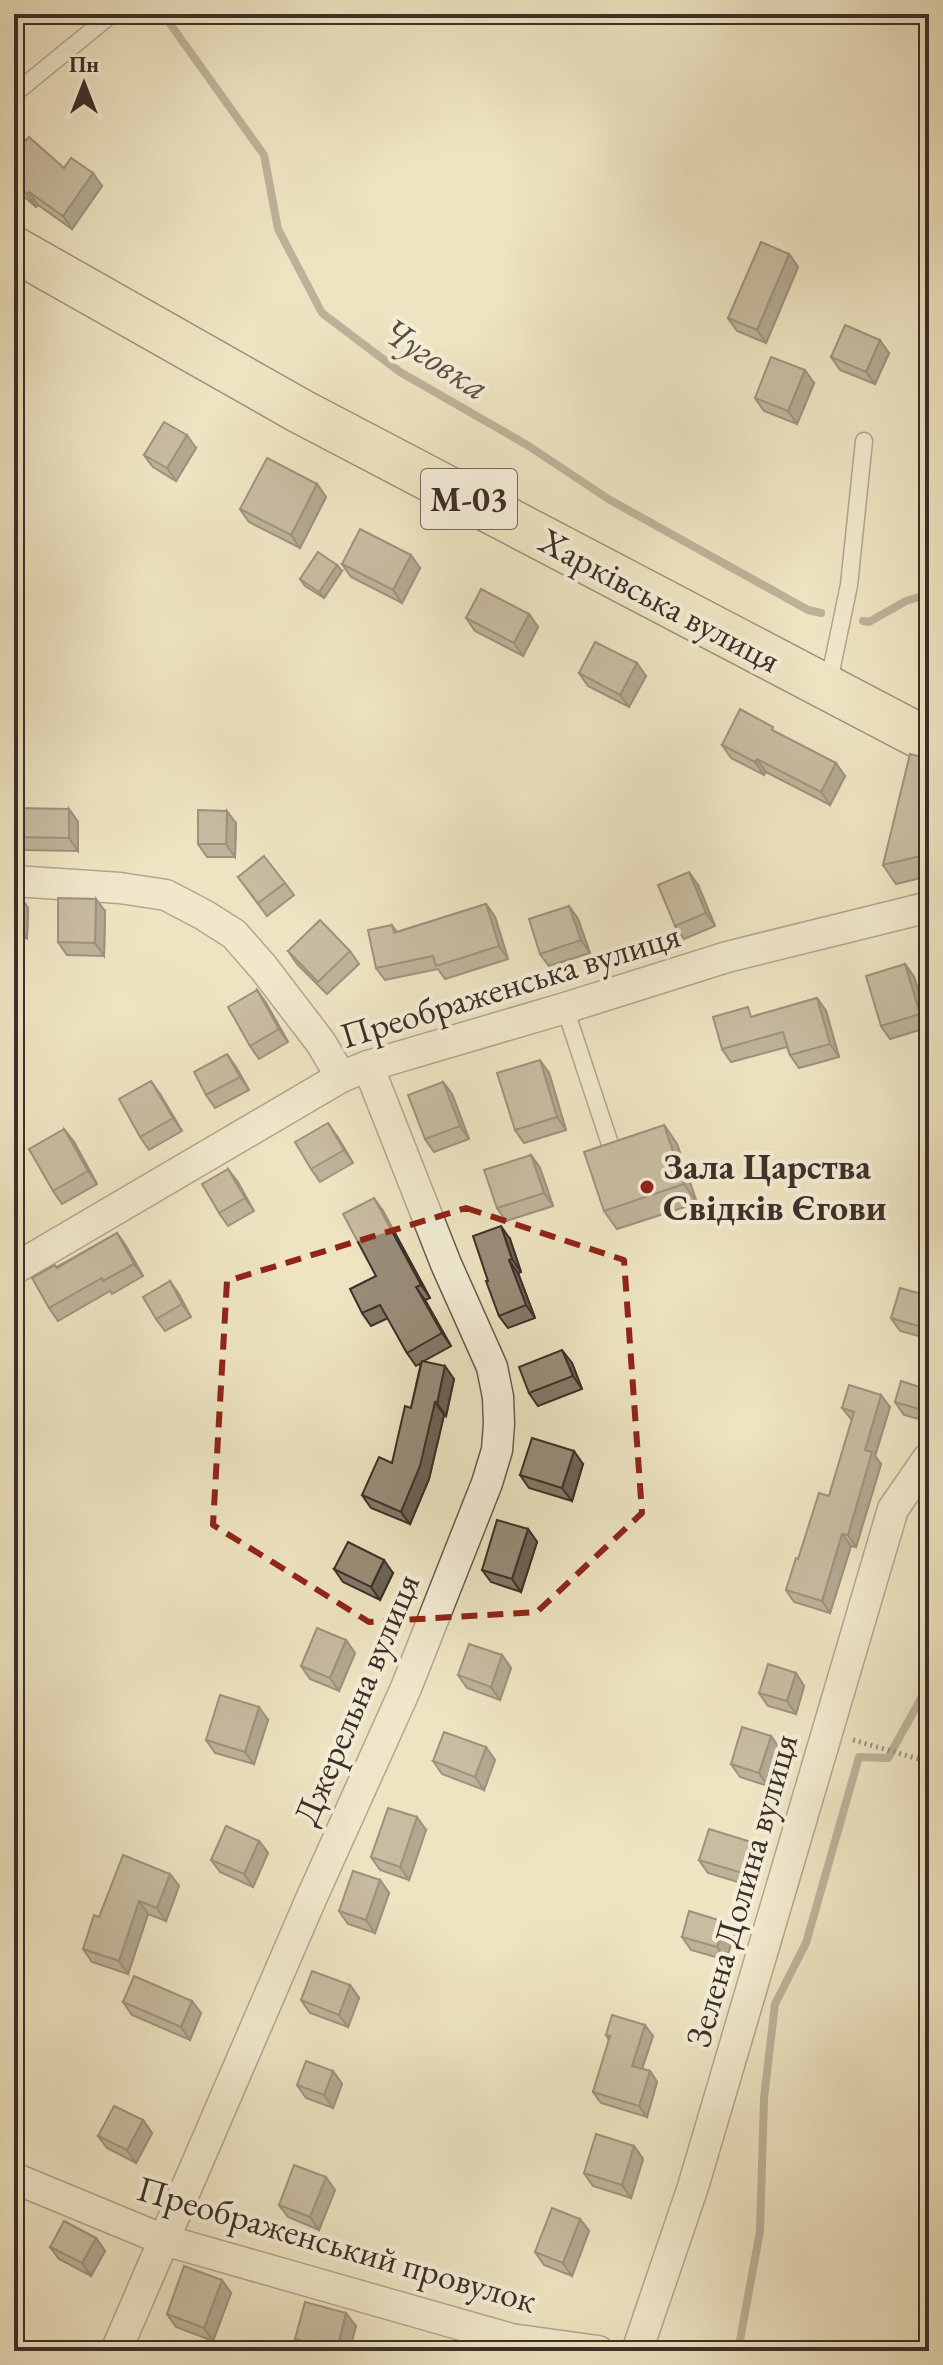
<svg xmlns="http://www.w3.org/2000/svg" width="943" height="2365" viewBox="0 0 943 2365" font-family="'EB Garamond',serif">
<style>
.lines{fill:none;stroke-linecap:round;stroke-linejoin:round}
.stream{stroke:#827666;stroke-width:8}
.lane-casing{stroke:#685c50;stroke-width:19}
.street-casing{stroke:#685c50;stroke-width:33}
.highway-casing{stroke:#3c2f2a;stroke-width:47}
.path{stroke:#3c2f2a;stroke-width:5;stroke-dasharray:2 4;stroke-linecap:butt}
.lane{stroke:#f4edd7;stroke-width:16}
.street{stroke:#f4edd7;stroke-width:30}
.highway{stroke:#eee4c2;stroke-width:44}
.wall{fill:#847968;stroke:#3c2f2a;stroke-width:2}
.shaded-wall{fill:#6b6355;stroke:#3c2f2a;stroke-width:2}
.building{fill:#998d79;stroke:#3c2f2a;stroke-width:2}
.marked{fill:none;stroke:#8f2418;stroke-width:6;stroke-dasharray:16 10;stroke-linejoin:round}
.poi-dot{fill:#8f2418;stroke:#f4edd7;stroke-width:3}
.labels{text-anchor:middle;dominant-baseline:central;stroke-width:8;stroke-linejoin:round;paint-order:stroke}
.shield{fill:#f4edd7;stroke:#73685e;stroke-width:2}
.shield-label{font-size:34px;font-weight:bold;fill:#3c2f2a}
.street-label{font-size:36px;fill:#3c2f2a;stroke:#f4edd7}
.poi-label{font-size:36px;font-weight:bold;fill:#3c2f2a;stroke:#f4edd7;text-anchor:start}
.water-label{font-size:38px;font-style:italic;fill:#594d43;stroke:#f4edd7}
</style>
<rect width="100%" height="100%" fill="#eee4c2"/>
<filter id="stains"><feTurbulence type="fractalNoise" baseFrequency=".0025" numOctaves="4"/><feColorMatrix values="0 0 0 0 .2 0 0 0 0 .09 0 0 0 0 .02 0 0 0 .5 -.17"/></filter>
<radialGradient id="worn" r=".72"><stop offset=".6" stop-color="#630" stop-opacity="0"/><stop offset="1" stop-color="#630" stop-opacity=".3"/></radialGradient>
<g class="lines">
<!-- stream -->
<g class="stream">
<path d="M 163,14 L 264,155 L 278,229 L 322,313 L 400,372 L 527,445 L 610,500 L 808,610 L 821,613"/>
<path d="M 863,621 L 869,622 L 906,601 L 929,594"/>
<path d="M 738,2351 L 760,2231 L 764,2098 L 775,2004 L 806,1943 L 859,1757 L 888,1758 L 929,1684"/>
</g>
<!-- lane casing -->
<g class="lane-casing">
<g id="lane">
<path d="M 14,94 L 112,14"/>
<path d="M 828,686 L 849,585 L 864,441"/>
<path d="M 565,1008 L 611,1147"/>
</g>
</g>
<!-- street casing -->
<g class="street-casing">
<g id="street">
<path d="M 14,881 L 120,888 L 166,895 L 204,915 L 234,934 L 263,967 L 321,1043 L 341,1077"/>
<path d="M 14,1269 L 341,1077 L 368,1066 L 565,1008 L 727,957 L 929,907"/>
<path d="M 14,2178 L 164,2240 L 511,2339 L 598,2351"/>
<path d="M 116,2351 L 311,1899 L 406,1688 L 487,1483 L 497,1450 L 499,1424 L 498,1397 L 492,1367 L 446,1264 L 368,1066"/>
<path d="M 637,2351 L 693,2187 L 893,1509 L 929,1457"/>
</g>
</g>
<!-- highway casing -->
<g class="highway-casing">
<path id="highway" d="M 14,249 L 300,411 L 929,741"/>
</g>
<!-- path -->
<path class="path" d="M 853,1740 L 929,1762"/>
<!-- lane -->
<use href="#lane" class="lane"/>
<!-- street -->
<use href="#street" class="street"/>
<!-- highway -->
<use href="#highway" class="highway"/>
</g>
<!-- wall -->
<g class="wall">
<path d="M 14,153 L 64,168 L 102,186 L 72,229 L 38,205 L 36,207 L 14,188 Z"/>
<path d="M 789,254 L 798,267 L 766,343 L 737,331 L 728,318 Z"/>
<path d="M 889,353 L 875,384 L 840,370 L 831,357 Z"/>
<path d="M 814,383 L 797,424 L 764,411 L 755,398 Z"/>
<path d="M 196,448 L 176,481 L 153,467 L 144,455 Z"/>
<path d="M 317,484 L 326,497 L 300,548 L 249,522 L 240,509 Z"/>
<path d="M 342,564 L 420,568 L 402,603 L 351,577 Z"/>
<path d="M 342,571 L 324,598 L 305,586 L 300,579 Z"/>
<path d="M 529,614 L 538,627 L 523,656 L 475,631 L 466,618 Z"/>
<path d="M 579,673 L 646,676 L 629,707 L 588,686 Z"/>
<path d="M 778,733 L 845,776 L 830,805 L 766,772 L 764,775 L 731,758 L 722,745 Z"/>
<path d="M 929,759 L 929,876 L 896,884 L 883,865 Z"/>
<path d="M 69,809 L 78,822 L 78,851 L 25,850 L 16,837 Z"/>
<path d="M 236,823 L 235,857 L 207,857 L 198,844 Z"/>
<path d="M 238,877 L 285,883 L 294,895 L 267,916 Z"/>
<path d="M 698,885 L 715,926 L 684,939 L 675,926 Z"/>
<path d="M 14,895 L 19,895 L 28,908 L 27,938 L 14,938 Z"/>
<path d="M 486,904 L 495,917 L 508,959 L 445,979 L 438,969 L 385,980 L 376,968 L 392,925 L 397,932 Z"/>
<path d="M 569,906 L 578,919 L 590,953 L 549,966 L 540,954 Z"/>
<path d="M 105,911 L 104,956 L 67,955 L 58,942 Z"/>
<path d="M 288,951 L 350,951 L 359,964 L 327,994 L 297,964 Z"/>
<path d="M 905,964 L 914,977 L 929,1027 L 890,1039 L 881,1026 Z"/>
<path d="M 257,990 L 266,1003 L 288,1042 L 259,1059 L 250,1046 Z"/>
<path d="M 817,998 L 826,1011 L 839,1057 L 799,1068 L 790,1055 L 787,1047 L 731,1062 L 722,1049 L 754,1016 Z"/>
<path d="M 236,1067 L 249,1090 L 215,1108 L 206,1095 Z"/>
<path d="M 549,1073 L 566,1130 L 524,1143 L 515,1130 Z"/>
<path d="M 443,1082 L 452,1094 L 469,1139 L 434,1152 L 425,1139 Z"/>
<path d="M 160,1094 L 182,1131 L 149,1150 L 140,1137 Z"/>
<path d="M 664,1125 L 677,1144 L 697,1203 L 617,1229 L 604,1211 Z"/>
<path d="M 64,1129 L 74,1142 L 97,1184 L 62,1204 L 53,1191 Z"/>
<path d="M 337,1136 L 353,1163 L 320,1182 L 311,1169 Z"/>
<path d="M 531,1155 L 540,1168 L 553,1206 L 506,1221 L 497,1208 Z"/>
<path d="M 228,1169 L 254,1211 L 228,1226 L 219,1213 Z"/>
<path d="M 383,1211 L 430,1298 L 425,1300 L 451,1346 L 424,1361 L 454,1379 L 446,1416 L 444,1415 L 429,1479 L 410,1524 L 371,1508 L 362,1495 L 392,1463 L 411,1408 L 421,1363 L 416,1366 L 407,1353 L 388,1318 L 371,1326 L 362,1313 L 376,1276 Z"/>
<path d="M 117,1233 L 126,1246 L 143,1276 L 112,1294 L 110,1291 L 58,1321 L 49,1308 L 57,1267 Z"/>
<path d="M 510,1239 L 521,1272 L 518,1273 L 535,1318 L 508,1328 L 499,1316 L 488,1281 Z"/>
<path d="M 170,1281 L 191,1317 L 165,1331 L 156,1319 Z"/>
<path d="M 929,1296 L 929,1339 L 900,1331 L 891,1318 Z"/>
<path d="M 572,1363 L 582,1389 L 538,1406 L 529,1393 Z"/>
<path d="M 929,1390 L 929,1422 L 904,1415 L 895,1402 Z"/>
<path d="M 890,1407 L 875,1456 L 881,1464 L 856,1547 L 851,1546 L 830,1613 L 794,1602 L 786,1590 L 798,1559 L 829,1496 L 852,1420 L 842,1408 Z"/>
<path d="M 583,1464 L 572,1501 L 529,1488 L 520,1475 Z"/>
<path d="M 528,1529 L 537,1542 L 521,1592 L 491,1582 L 482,1570 Z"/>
<path d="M 334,1569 L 393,1573 L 380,1600 L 343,1582 Z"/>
<path d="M 346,1640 L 355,1653 L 339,1691 L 310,1679 L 301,1666 Z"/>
<path d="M 502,1655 L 511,1668 L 500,1700 L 467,1688 L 458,1675 Z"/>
<path d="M 804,1686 L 796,1714 L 768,1706 L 759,1693 Z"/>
<path d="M 268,1720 L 254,1764 L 215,1753 L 206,1740 Z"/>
<path d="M 780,1749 L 768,1786 L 740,1777 L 731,1764 Z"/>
<path d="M 495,1760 L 484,1790 L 442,1774 L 433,1761 Z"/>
<path d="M 426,1830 L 409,1880 L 380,1870 L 371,1857 Z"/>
<path d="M 259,1841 L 268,1853 L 253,1887 L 220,1872 L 211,1860 Z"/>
<path d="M 760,1855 L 751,1886 L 708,1873 L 699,1860 Z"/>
<path d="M 170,1874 L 179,1886 L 166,1921 L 148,1914 L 128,1974 L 92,1962 L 83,1949 Z"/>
<path d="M 380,1880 L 389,1893 L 375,1933 L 348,1924 L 339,1911 Z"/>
<path d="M 734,1935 L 726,1960 L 691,1950 L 682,1937 Z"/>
<path d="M 350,1985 L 359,1998 L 348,2027 L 310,2013 L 301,2000 Z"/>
<path d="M 123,2002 L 201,2013 L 190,2040 L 132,2015 Z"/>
<path d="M 606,2035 L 653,2036 L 642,2069 L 650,2071 L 657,2082 L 647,2117 L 601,2103 L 593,2092 L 609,2040 Z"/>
<path d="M 333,2071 L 342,2084 L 333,2108 L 306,2098 L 297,2085 Z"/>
<path d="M 143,2120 L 152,2133 L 136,2163 L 107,2148 L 98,2136 Z"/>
<path d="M 634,2146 L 643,2159 L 631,2198 L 593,2186 L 584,2173 Z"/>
<path d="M 335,2190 L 319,2230 L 288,2217 L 279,2205 Z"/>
<path d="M 580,2219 L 589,2231 L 572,2276 L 544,2265 L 535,2252 Z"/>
<path d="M 96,2238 L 105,2251 L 91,2276 L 59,2259 L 50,2247 Z"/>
<path d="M 231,2293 L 213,2341 L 176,2327 L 167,2314 Z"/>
<path d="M 356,2326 L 349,2351 L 304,2351 L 295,2339 Z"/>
</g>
<!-- shaded-wall -->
<g class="shaded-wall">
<path d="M 93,173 L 102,186 L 72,229 L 63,216 Z"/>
<path d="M 29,192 L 38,205 L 36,207 L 27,194 Z"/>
<path d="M 789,254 L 798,267 L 766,343 L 757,330 Z"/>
<path d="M 880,340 L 889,353 L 875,384 L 866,372 Z"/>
<path d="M 805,370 L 814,383 L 797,424 L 788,411 Z"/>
<path d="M 187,435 L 196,448 L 176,481 L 167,468 Z"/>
<path d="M 317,484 L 326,497 L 300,548 L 291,535 Z"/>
<path d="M 411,555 L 420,568 L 402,603 L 393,590 Z"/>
<path d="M 337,565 L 342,571 L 324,598 L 319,592 Z"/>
<path d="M 529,614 L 538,627 L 523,656 L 514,643 Z"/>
<path d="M 637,663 L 646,676 L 629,707 L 620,695 Z"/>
<path d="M 757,759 L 766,772 L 764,775 L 755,762 Z"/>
<path d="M 836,763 L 845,776 L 830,805 L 821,792 Z"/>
<path d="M 69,809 L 78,822 L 78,851 L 69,838 Z"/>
<path d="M 227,811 L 236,823 L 235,857 L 226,844 Z"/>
<path d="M 689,872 L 698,885 L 715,926 L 706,913 Z"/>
<path d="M 19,895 L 28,908 L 27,938 L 18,925 Z"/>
<path d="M 96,899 L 105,911 L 104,956 L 95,943 Z"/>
<path d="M 486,904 L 495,917 L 508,959 L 499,946 Z"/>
<path d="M 569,906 L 578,919 L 590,953 L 581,940 Z"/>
<path d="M 905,964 L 914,977 L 929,1027 L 920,1014 Z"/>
<path d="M 257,990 L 266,1003 L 288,1042 L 279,1029 Z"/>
<path d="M 817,998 L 826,1011 L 839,1057 L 830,1044 Z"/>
<path d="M 227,1054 L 236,1067 L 249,1090 L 240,1077 Z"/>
<path d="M 540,1060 L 549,1073 L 566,1130 L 557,1117 Z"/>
<path d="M 151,1081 L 160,1094 L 182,1131 L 173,1118 Z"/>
<path d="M 443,1082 L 452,1094 L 469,1139 L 460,1126 Z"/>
<path d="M 328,1123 L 337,1136 L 353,1163 L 344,1150 Z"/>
<path d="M 664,1125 L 677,1144 L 697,1203 L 684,1184 Z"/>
<path d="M 64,1129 L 74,1142 L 97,1184 L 88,1171 Z"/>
<path d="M 531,1155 L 540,1168 L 553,1206 L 544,1193 Z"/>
<path d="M 228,1169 L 238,1182 L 254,1211 L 245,1198 Z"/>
<path d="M 374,1198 L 383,1211 L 430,1298 L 421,1285 Z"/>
<path d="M 501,1226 L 510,1239 L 521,1272 L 512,1259 Z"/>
<path d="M 117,1233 L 126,1246 L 143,1276 L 134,1264 Z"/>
<path d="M 509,1260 L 518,1273 L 535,1318 L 526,1305 Z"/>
<path d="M 170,1281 L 179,1294 L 191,1317 L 182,1304 Z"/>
<path d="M 416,1287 L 425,1300 L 451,1346 L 442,1333 Z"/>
<path d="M 929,1315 L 929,1333 L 925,1328 Z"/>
<path d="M 562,1350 L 572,1363 L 582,1389 L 573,1376 Z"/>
<path d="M 445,1366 L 454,1379 L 446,1416 L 437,1403 Z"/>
<path d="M 881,1395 L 890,1407 L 875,1456 L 881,1464 L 856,1547 L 848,1535 L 865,1450 Z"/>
<path d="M 435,1402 L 444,1415 L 429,1479 L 410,1524 L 401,1512 Z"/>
<path d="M 574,1451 L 583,1464 L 572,1501 L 562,1488 Z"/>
<path d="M 528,1529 L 537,1542 L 521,1592 L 512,1579 Z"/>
<path d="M 842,1534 L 851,1546 L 830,1613 L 822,1601 Z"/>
<path d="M 384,1560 L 393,1573 L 380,1600 L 371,1587 Z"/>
<path d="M 346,1640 L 355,1653 L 339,1691 L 330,1678 Z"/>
<path d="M 502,1655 L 511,1668 L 500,1700 L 491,1687 Z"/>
<path d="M 796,1673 L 804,1686 L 796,1714 L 787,1701 Z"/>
<path d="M 259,1707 L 268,1720 L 254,1764 L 245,1752 Z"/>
<path d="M 771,1736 L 780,1749 L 768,1786 L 759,1773 Z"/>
<path d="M 486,1747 L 495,1760 L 484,1790 L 475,1777 Z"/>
<path d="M 417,1817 L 426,1830 L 409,1880 L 400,1867 Z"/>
<path d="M 259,1841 L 268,1853 L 253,1887 L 244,1874 Z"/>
<path d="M 751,1842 L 760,1855 L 751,1886 L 742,1873 Z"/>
<path d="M 170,1874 L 179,1886 L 166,1921 L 157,1908 Z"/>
<path d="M 380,1880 L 389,1893 L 375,1933 L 366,1920 Z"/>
<path d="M 139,1901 L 148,1914 L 128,1974 L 119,1961 Z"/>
<path d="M 725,1922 L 734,1935 L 726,1960 L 717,1947 Z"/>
<path d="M 350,1985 L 359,1998 L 348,2027 L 339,2015 Z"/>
<path d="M 192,2001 L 201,2013 L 190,2040 L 181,2027 Z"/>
<path d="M 645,2025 L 653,2036 L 639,2077 L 632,2066 Z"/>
<path d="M 333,2071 L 342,2084 L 333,2108 L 324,2095 Z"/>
<path d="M 650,2071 L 657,2082 L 647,2117 L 639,2106 Z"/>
<path d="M 143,2120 L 152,2133 L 136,2163 L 127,2150 Z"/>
<path d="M 634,2146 L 643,2159 L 631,2198 L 622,2185 Z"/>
<path d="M 326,2177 L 335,2190 L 319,2230 L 310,2217 Z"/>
<path d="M 580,2219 L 589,2231 L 572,2276 L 563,2263 Z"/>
<path d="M 96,2238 L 105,2251 L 91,2276 L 82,2263 Z"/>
<path d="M 222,2280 L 231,2293 L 213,2341 L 204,2328 Z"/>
<path d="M 346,2313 L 356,2326 L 349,2351 L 337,2351 Z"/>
</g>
<!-- building -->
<g class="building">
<path d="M 29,137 L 64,168 L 71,158 L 93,173 L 63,216 L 29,192 L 27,194 L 14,183 L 14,153 Z"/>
<path d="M 761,242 L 789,254 L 757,330 L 728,318 Z"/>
<path d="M 845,325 L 880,340 L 866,372 L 831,357 Z"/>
<path d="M 771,357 L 805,370 L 788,411 L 755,398 Z"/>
<path d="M 164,422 L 187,435 L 167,468 L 144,455 Z"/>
<path d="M 267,458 L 317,484 L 291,535 L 240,509 Z"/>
<path d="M 360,529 L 411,555 L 393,590 L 342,564 Z"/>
<path d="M 318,552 L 337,565 L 319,592 L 300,579 Z"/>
<path d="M 481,589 L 529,614 L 514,643 L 466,618 Z"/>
<path d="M 595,642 L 637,663 L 620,695 L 579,673 Z"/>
<path d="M 740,709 L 773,727 L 772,730 L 836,763 L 821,792 L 757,759 L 755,762 L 722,745 Z"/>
<path d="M 910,754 L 929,759 L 929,854 L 883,865 Z"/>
<path d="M 17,808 L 69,809 L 69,838 L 16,837 Z"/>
<path d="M 198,810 L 227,811 L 226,844 L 198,844 Z"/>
<path d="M 264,856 L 285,883 L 258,903 L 238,877 Z"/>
<path d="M 689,872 L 706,913 L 675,926 L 658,885 Z"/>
<path d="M 14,895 L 19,895 L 18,925 L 14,925 Z"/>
<path d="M 58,898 L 96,899 L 95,943 L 58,942 Z"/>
<path d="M 486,904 L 499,946 L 436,966 L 433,956 L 376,968 L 368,930 L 392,925 L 394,933 Z"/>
<path d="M 569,906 L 581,940 L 540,954 L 529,919 Z"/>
<path d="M 320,920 L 350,951 L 318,982 L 288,951 Z"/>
<path d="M 905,964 L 920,1014 L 881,1026 L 866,976 Z"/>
<path d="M 257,990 L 279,1029 L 250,1046 L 228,1007 Z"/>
<path d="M 817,998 L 830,1044 L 790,1055 L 783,1032 L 722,1049 L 713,1017 L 748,1007 L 751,1017 Z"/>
<path d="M 227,1054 L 240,1077 L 206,1095 L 194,1072 Z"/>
<path d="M 540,1060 L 557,1117 L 515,1130 L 497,1073 Z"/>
<path d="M 151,1081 L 173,1118 L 140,1137 L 119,1099 Z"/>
<path d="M 443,1082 L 460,1126 L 425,1139 L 408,1095 Z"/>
<path d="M 328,1123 L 344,1150 L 311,1169 L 295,1142 Z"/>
<path d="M 664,1125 L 684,1184 L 604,1211 L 584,1152 Z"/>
<path d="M 64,1129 L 88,1171 L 53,1191 L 29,1149 Z"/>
<path d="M 531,1155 L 544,1193 L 497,1208 L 484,1170 Z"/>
<path d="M 228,1169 L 245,1198 L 219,1213 L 202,1184 Z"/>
<path d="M 374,1198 L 421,1285 L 416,1287 L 442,1333 L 407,1353 L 380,1305 L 362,1313 L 350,1289 L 376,1276 L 343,1214 Z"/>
<path d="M 501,1226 L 512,1259 L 509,1260 L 526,1305 L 499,1316 L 486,1281 L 488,1281 L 473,1236 Z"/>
<path d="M 117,1233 L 134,1264 L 103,1281 L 102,1278 L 49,1308 L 32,1278 L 55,1265 L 57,1268 Z"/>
<path d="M 170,1281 L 182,1304 L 156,1319 L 143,1297 Z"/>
<path d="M 900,1288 L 929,1296 L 929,1315 L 925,1328 L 891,1318 Z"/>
<path d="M 562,1350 L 573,1376 L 529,1393 L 519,1367 Z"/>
<path d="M 422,1361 L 445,1366 L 437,1403 L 435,1402 L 420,1466 L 401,1512 L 362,1495 L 379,1457 L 392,1463 L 405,1406 L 411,1408 Z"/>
<path d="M 901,1381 L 929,1390 L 929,1412 L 895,1402 Z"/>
<path d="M 849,1385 L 881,1395 L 865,1450 L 872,1452 L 848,1535 L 842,1534 L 822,1601 L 786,1590 L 796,1558 L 798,1559 L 819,1493 L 829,1496 L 854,1412 L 842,1408 Z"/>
<path d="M 532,1438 L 574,1451 L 562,1488 L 520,1475 Z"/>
<path d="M 497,1520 L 528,1529 L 512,1579 L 482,1570 Z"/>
<path d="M 348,1542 L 384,1560 L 371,1587 L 334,1569 Z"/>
<path d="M 317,1628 L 346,1640 L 330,1678 L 301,1666 Z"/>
<path d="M 469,1644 L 502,1655 L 491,1687 L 458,1675 Z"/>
<path d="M 768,1664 L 796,1673 L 787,1701 L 759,1693 Z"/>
<path d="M 220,1695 L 259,1707 L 245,1752 L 206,1740 Z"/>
<path d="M 742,1727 L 771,1736 L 759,1773 L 731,1764 Z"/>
<path d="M 444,1732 L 486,1747 L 475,1777 L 433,1761 Z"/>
<path d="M 388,1808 L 417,1817 L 400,1867 L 371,1857 Z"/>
<path d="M 226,1826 L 259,1841 L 244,1874 L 211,1860 Z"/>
<path d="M 709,1829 L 751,1842 L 742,1873 L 699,1860 Z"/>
<path d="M 123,1855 L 170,1874 L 157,1908 L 139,1901 L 119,1961 L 83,1949 L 94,1915 L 99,1917 Z"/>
<path d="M 353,1871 L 380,1880 L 366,1920 L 339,1911 Z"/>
<path d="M 689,1911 L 725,1922 L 717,1947 L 682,1937 Z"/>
<path d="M 312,1971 L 350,1985 L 339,2015 L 301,2000 Z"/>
<path d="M 134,1976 L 192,2001 L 181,2027 L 123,2002 Z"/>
<path d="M 612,2015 L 645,2025 L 632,2066 L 650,2071 L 639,2106 L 593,2092 L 610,2036 L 606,2035 Z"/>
<path d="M 306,2061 L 333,2071 L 324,2095 L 297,2085 Z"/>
<path d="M 114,2106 L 143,2120 L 127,2150 L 98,2136 Z"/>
<path d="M 596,2134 L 634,2146 L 622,2185 L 584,2173 Z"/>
<path d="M 294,2165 L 326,2177 L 310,2217 L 279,2205 Z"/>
<path d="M 552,2208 L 580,2219 L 563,2263 L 535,2252 Z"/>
<path d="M 64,2221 L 96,2238 L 82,2263 L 50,2247 Z"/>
<path d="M 184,2266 L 222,2280 L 204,2328 L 167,2314 Z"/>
<path d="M 305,2302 L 346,2313 L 337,2350 L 295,2339 Z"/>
</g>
<!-- marked area -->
<path d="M0 0H943V2365H0ZM 466,1208 L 624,1260 L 642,1513 L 537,1612 L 369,1622 L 213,1525 L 227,1281 Z" fill="#eee4c2" fill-opacity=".55" fill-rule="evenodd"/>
<path class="marked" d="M 466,1208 L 624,1260 L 642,1513 L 537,1612 L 369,1622 L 213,1525 L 227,1281 Z"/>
<!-- markers -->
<circle class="poi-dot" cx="647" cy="1187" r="8"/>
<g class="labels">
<!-- shield labels -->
<rect class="shield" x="421" y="469" width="96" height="60" rx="6"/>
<g class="shield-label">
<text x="469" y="499">М-03</text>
</g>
<!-- street labels -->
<g class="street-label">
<text transform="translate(660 600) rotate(28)">Харківська вулиця</text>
<text transform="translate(510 985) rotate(-17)">Преображенська вулиця</text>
<text transform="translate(356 1699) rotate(-67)">Джерельна вулиця</text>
<text transform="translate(741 1890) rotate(-74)">Зелена Долина вулиця</text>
<text transform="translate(337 2244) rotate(16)">Преображенський провулок</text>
</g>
<!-- poi labels -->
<g class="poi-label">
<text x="663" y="1166">Зала Царства<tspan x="663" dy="41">Свідків Єгови</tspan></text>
</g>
<!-- water labels -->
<g class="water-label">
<text transform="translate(436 358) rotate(33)">Чуговка</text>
</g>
</g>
<!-- margin -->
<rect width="943" height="2365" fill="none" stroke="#eee4c2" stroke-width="48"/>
<rect x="16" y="16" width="911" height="2333" fill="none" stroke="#3c2f2a" stroke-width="4"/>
<rect x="24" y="24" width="895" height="2317" fill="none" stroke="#3c2f2a" stroke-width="2"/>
<!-- north arrow -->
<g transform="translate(84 84)" stroke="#f4edd7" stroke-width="6" paint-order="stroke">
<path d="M0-6L14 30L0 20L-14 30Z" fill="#3c2f2a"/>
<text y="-12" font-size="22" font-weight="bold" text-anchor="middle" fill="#3c2f2a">Пн</text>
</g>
<rect width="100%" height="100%" filter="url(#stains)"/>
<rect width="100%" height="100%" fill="url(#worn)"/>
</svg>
